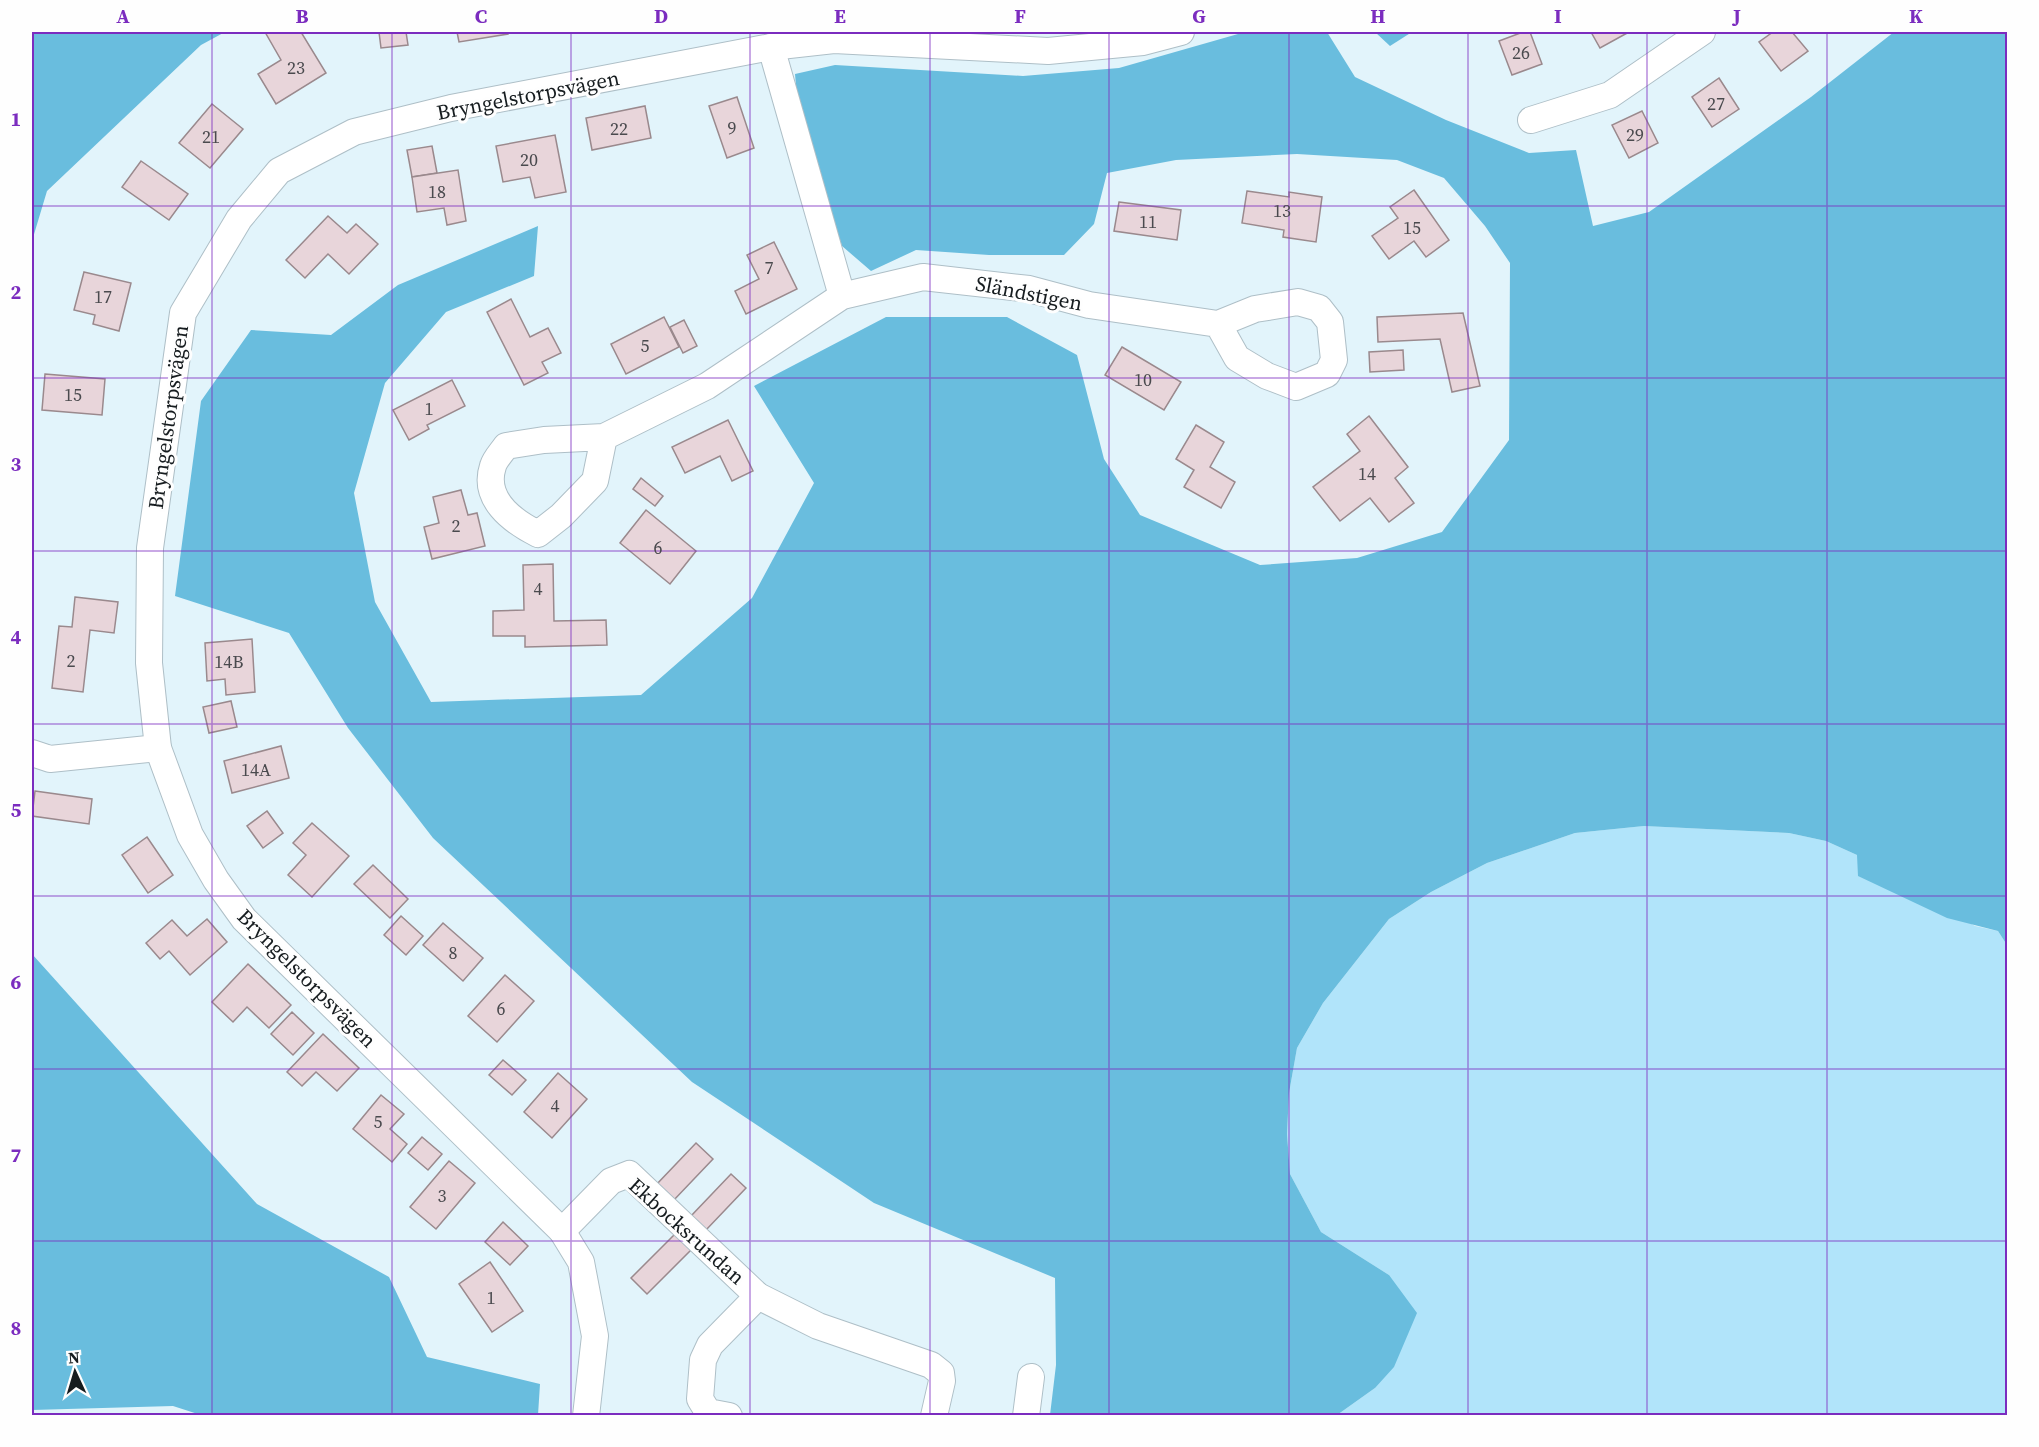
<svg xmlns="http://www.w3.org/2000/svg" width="2039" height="1447" viewBox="0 0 2039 1447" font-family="'Source Serif 4',serif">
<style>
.green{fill:#b1e4fa}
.forest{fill:#69bdde}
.building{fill:#e8d5da;stroke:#9a898d;stroke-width:1.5}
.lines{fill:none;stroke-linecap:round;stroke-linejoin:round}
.minor-casing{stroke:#aebfc7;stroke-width:28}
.minor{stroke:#fff;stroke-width:26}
.grid{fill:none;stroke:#7b2cbf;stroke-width:1.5;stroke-opacity:0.55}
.labels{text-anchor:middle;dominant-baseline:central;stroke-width:6;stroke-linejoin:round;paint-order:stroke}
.number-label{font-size:18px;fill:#4a4a4e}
.street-label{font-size:21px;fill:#161c1f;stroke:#fefefe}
.neatline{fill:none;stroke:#7b2cbf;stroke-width:2}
.grid-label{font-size:20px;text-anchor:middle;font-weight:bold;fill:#7b2cbf}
</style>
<rect width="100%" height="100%" fill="#e2f4fb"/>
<!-- green -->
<path class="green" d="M 1644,826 L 1789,833 L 1826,841 L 1857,855 L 1975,926 L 1998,931 L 2007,945 L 2007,1415 L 1337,1415 L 1375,1388 L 1389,1275 L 1321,1232 L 1290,1174 L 1287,1134 L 1289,1093 L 1297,1048 L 1323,1003 L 1389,919 L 1431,892 L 1487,863 L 1575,833 Z"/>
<!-- forest -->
<g class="forest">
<path d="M 32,32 L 225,32 L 201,45 L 47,191 L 32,241 Z"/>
<path d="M 1245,32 L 1327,32 L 1355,77 L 1446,120 L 1529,153 L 1576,150 L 1593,226 L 1649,212 L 1811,97 L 1894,32 L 2007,32 L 2007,945 L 1998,931 L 1947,918 L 1858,876 L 1857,855 L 1826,841 L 1789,833 L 1644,826 L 1575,833 L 1487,863 L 1431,892 L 1389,919 L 1323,1003 L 1297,1048 L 1289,1093 L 1287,1134 L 1290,1174 L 1321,1232 L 1389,1275 L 1417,1313 L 1394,1367 L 1375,1388 L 1337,1415 L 1050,1415 L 1056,1365 L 1055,1278 L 874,1203 L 692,1082 L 433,838 L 348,728 L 289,633 L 175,596 L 201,401 L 251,330 L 331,335 L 398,285 L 538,226 L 534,276 L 446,312 L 385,383 L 354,493 L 375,602 L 431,702 L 641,695 L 752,598 L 814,483 L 754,386 L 886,317 L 1007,317 L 1077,355 L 1104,459 L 1140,515 L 1260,565 L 1357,558 L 1442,532 L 1509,440 L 1510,263 L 1485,226 L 1444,178 L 1397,160 L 1297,154 L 1176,160 L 1107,173 L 1094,224 L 1064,255 L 989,255 L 916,250 L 871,271 L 842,246 L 799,120 L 795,74 L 835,65 L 1023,76 L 1119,68 Z"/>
<path d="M 1375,32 L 1412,32 L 1390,46 Z"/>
<path d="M 32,954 L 257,1204 L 389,1277 L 427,1357 L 540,1384 L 538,1415 L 204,1416 L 173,1406 L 32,1410 Z"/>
</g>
<!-- building -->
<g class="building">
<path d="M 265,32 L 301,32 L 326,73 L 276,104 L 258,74 L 281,60 Z"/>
<path d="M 379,32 L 406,32 L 408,45 L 381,48 Z"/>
<path d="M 457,32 L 508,32 L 508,34 L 459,42 Z"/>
<path d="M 1523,32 L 1530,32 L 1542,64 L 1512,75 L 1499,41 Z"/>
<path d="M 1591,32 L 1629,32 L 1600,48 Z"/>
<path d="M 1773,32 L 1792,32 L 1808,51 L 1781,71 L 1759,42 Z"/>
<path d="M 1719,78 L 1739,109 L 1712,127 L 1692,97 Z"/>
<path d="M 737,97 L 754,148 L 727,158 L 709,106 Z"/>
<path d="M 212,104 L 243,129 L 210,168 L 179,143 Z"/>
<path d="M 645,106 L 651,138 L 592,150 L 586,118 Z"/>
<path d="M 1642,111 L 1658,143 L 1629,158 L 1612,125 Z"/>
<path d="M 555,135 L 566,192 L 535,198 L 530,177 L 503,182 L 496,146 Z"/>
<path d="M 432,146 L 437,173 L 412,177 L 407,150 Z"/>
<path d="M 141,161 L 188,194 L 169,220 L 122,187 Z"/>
<path d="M 458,170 L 466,221 L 447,225 L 444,208 L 417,212 L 412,177 Z"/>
<path d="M 1414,190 L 1449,240 L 1426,257 L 1414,241 L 1389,259 L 1372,236 L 1398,218 L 1390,207 Z"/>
<path d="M 1247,191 L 1289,197 L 1289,192 L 1322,197 L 1316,242 L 1283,237 L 1284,230 L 1242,223 Z"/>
<path d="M 1119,202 L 1181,210 L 1177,240 L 1114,231 Z"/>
<path d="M 328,216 L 347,233 L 356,224 L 378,244 L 349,274 L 328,254 L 305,278 L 286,260 Z"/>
<path d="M 774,242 L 797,289 L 746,314 L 735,291 L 759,279 L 747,255 Z"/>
<path d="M 84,272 L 131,283 L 119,331 L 93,324 L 95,315 L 74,310 Z"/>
<path d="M 511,299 L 530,337 L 548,328 L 561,353 L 542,362 L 548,373 L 524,385 L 487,312 Z"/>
<path d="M 1463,313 L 1480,386 L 1452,392 L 1440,339 L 1378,342 L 1377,317 Z"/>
<path d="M 664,317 L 679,347 L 626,374 L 611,344 Z"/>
<path d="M 684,320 L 697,346 L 683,353 L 670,327 Z"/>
<path d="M 1122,347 L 1181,382 L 1164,410 L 1105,375 Z"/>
<path d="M 1403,350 L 1404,370 L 1370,372 L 1369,352 Z"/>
<path d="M 45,374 L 105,379 L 102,415 L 42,410 Z"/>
<path d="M 452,380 L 465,406 L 427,425 L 429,429 L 409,440 L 393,410 Z"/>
<path d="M 1369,416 L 1408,467 L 1395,478 L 1414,503 L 1389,522 L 1370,498 L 1340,521 L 1313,487 L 1360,451 L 1347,434 Z"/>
<path d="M 728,420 L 753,471 L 732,481 L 720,456 L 685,473 L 672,447 Z"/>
<path d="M 1196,425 L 1224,442 L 1210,467 L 1235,482 L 1221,508 L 1184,487 L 1194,470 L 1176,459 Z"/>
<path d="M 641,478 L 663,496 L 655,506 L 633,489 Z"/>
<path d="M 461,490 L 468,515 L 477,513 L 485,546 L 432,559 L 424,527 L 439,523 L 433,497 Z"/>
<path d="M 646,510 L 696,551 L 670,584 L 620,543 Z"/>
<path d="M 553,564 L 554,621 L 606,620 L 607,645 L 525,647 L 525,636 L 493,636 L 493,611 L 524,610 L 523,565 Z"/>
<path d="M 75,597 L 118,602 L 114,633 L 90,630 L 83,692 L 52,688 L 59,626 L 72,627 Z"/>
<path d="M 252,639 L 255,692 L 226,695 L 225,679 L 207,681 L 205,643 Z"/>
<path d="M 231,701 L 237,727 L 209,733 L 203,707 Z"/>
<path d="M 281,746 L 289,778 L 232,793 L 224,761 Z"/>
<path d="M 35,791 L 92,799 L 89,824 L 32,816 Z"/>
<path d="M 267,811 L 283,833 L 263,848 L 247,826 Z"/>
<path d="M 312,823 L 349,856 L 312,897 L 288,875 L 306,855 L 293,843 Z"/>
<path d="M 147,837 L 173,875 L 148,893 L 122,855 Z"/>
<path d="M 373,865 L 408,899 L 390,918 L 354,884 Z"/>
<path d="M 401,916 L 423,936 L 406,955 L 384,935 Z"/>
<path d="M 207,919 L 227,942 L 190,975 L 169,951 L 160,959 L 146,943 L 172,920 L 187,936 Z"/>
<path d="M 443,923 L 483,958 L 463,981 L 423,945 Z"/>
<path d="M 248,964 L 291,1005 L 269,1028 L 247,1007 L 233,1022 L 212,1002 Z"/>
<path d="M 505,975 L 534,1001 L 497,1042 L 468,1016 Z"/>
<path d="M 292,1012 L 314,1033 L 293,1055 L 271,1034 Z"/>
<path d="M 323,1034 L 359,1068 L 337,1091 L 316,1072 L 302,1086 L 287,1072 Z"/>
<path d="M 503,1060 L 526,1080 L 512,1095 L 489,1075 Z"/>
<path d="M 558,1073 L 587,1099 L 552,1138 L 524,1112 Z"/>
<path d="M 381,1095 L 404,1114 L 390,1129 L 407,1144 L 392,1162 L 353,1129 Z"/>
<path d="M 422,1137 L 442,1154 L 428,1170 L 408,1153 Z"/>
<path d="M 696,1143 L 713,1159 L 673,1201 L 656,1185 Z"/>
<path d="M 449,1161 L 475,1183 L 436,1229 L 410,1207 Z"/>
<path d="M 731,1174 L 746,1188 L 706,1230 L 691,1216 Z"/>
<path d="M 503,1222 L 528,1246 L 510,1265 L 485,1242 Z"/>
<path d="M 675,1234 L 691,1250 L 647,1294 L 631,1278 Z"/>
<path d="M 490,1262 L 523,1311 L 492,1332 L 459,1284 Z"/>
</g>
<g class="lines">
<!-- minor casing -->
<g class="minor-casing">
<g id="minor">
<path d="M 771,47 L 842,296"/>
<path d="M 1531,120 L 1610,95 L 1702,32"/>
<path d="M 604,437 L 595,481 L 561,516 L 538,534 C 512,521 482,499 493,466 C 495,459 502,452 506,446 L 544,440 L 604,437 L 707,386 L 842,296 L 923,277 L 1029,289 L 1089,305 L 1218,324 L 1255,309 L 1298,302 L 1319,308 L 1330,322 L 1334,360 L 1327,374 L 1296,387 L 1267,376 L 1237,358 L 1218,324"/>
<path d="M 32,753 L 50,759 L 158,748"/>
<path d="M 562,1231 L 611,1181 L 629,1174 L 758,1296 L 818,1326 L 931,1365 L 941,1373 L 942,1381 L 934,1416"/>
<path d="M 586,1416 L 595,1336 L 581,1262 L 562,1231 L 244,919 L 216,880 L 190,835 L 158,748 L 149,663 L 150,548 L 183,313 L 239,219 L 279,171 L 354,132 L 451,108 L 771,47 L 834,40 L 1048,51 L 1143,42 L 1181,32"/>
<path d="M 729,1416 L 708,1412 L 700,1399 L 703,1360 L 710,1345 L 758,1296"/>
<path d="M 1026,1416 L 1031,1377"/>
</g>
</g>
<!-- minor -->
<use href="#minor" class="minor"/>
</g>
<!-- grid -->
<path class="grid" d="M 212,32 L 212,1416M 392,32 L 392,1416M 571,32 L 571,1416M 750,32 L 750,1416M 930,32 L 930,1416M 1109,32 L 1109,1416M 1289,32 L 1289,1416M 1468,32 L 1468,1416M 1647,32 L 1647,1416M 1827,32 L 1827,1416M 32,206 L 2008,206M 32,378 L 2008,378M 32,551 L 2008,551M 32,724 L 2008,724M 32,896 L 2008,896M 32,1069 L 2008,1069M 32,1241 L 2008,1241"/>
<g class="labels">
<!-- number labels -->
<g class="number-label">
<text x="1521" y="52">26</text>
<text x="296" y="67">23</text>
<text x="1716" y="103">27</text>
<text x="732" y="127">9</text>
<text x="619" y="128">22</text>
<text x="1635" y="134">29</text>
<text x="211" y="136">21</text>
<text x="529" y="159">20</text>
<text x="437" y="191">18</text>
<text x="1282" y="210">13</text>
<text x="1148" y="221">11</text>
<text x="1412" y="227">15</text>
<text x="769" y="267">7</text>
<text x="103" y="296">17</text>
<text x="645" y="345">5</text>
<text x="1143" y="379">10</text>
<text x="73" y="394">15</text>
<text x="429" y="408">1</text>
<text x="1367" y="473">14</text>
<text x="456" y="525">2</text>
<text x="658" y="547">6</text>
<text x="538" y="588">4</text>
<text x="71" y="660">2</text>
<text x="229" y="661">14B</text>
<text x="256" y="769">14A</text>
<text x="453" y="952">8</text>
<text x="501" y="1008">6</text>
<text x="555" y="1105">4</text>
<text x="378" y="1121">5</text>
<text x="442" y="1195">3</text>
<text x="491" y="1297">1</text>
</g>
<!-- street labels -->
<g class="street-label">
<text transform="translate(528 95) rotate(-11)">Bryngelstorpsvägen</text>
<text transform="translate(1029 293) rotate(11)">Sländstigen</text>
<text transform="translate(168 417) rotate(-82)">Bryngelstorpsvägen</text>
<text transform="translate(307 978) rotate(45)">Bryngelstorpsvägen</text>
<text transform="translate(687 1231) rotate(42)">Ekbocksrundan</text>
</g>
</g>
<!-- border -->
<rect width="2039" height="1447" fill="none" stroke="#fefefe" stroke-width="66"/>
<!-- north arrow -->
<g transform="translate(75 1372) rotate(356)" stroke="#fefefe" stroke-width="4.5" paint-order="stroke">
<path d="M0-4.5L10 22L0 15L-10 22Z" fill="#161c1f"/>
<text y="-9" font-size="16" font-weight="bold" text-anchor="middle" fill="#161c1f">N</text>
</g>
<rect x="33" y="33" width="1973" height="1381" class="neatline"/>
<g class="grid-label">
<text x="123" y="23">A</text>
<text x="302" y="23">B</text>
<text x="481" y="23">C</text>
<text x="661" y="23">D</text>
<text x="840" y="23">E</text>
<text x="1020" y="23">F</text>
<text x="1199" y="23">G</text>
<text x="1378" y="23">H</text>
<text x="1558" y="23">I</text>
<text x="1737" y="23">J</text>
<text x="1916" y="23">K</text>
<text x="16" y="126">1</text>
<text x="16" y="299">2</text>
<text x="16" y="471">3</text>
<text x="16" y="644">4</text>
<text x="16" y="817">5</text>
<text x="16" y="989">6</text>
<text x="16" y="1162">7</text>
<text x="16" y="1335">8</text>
</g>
</svg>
